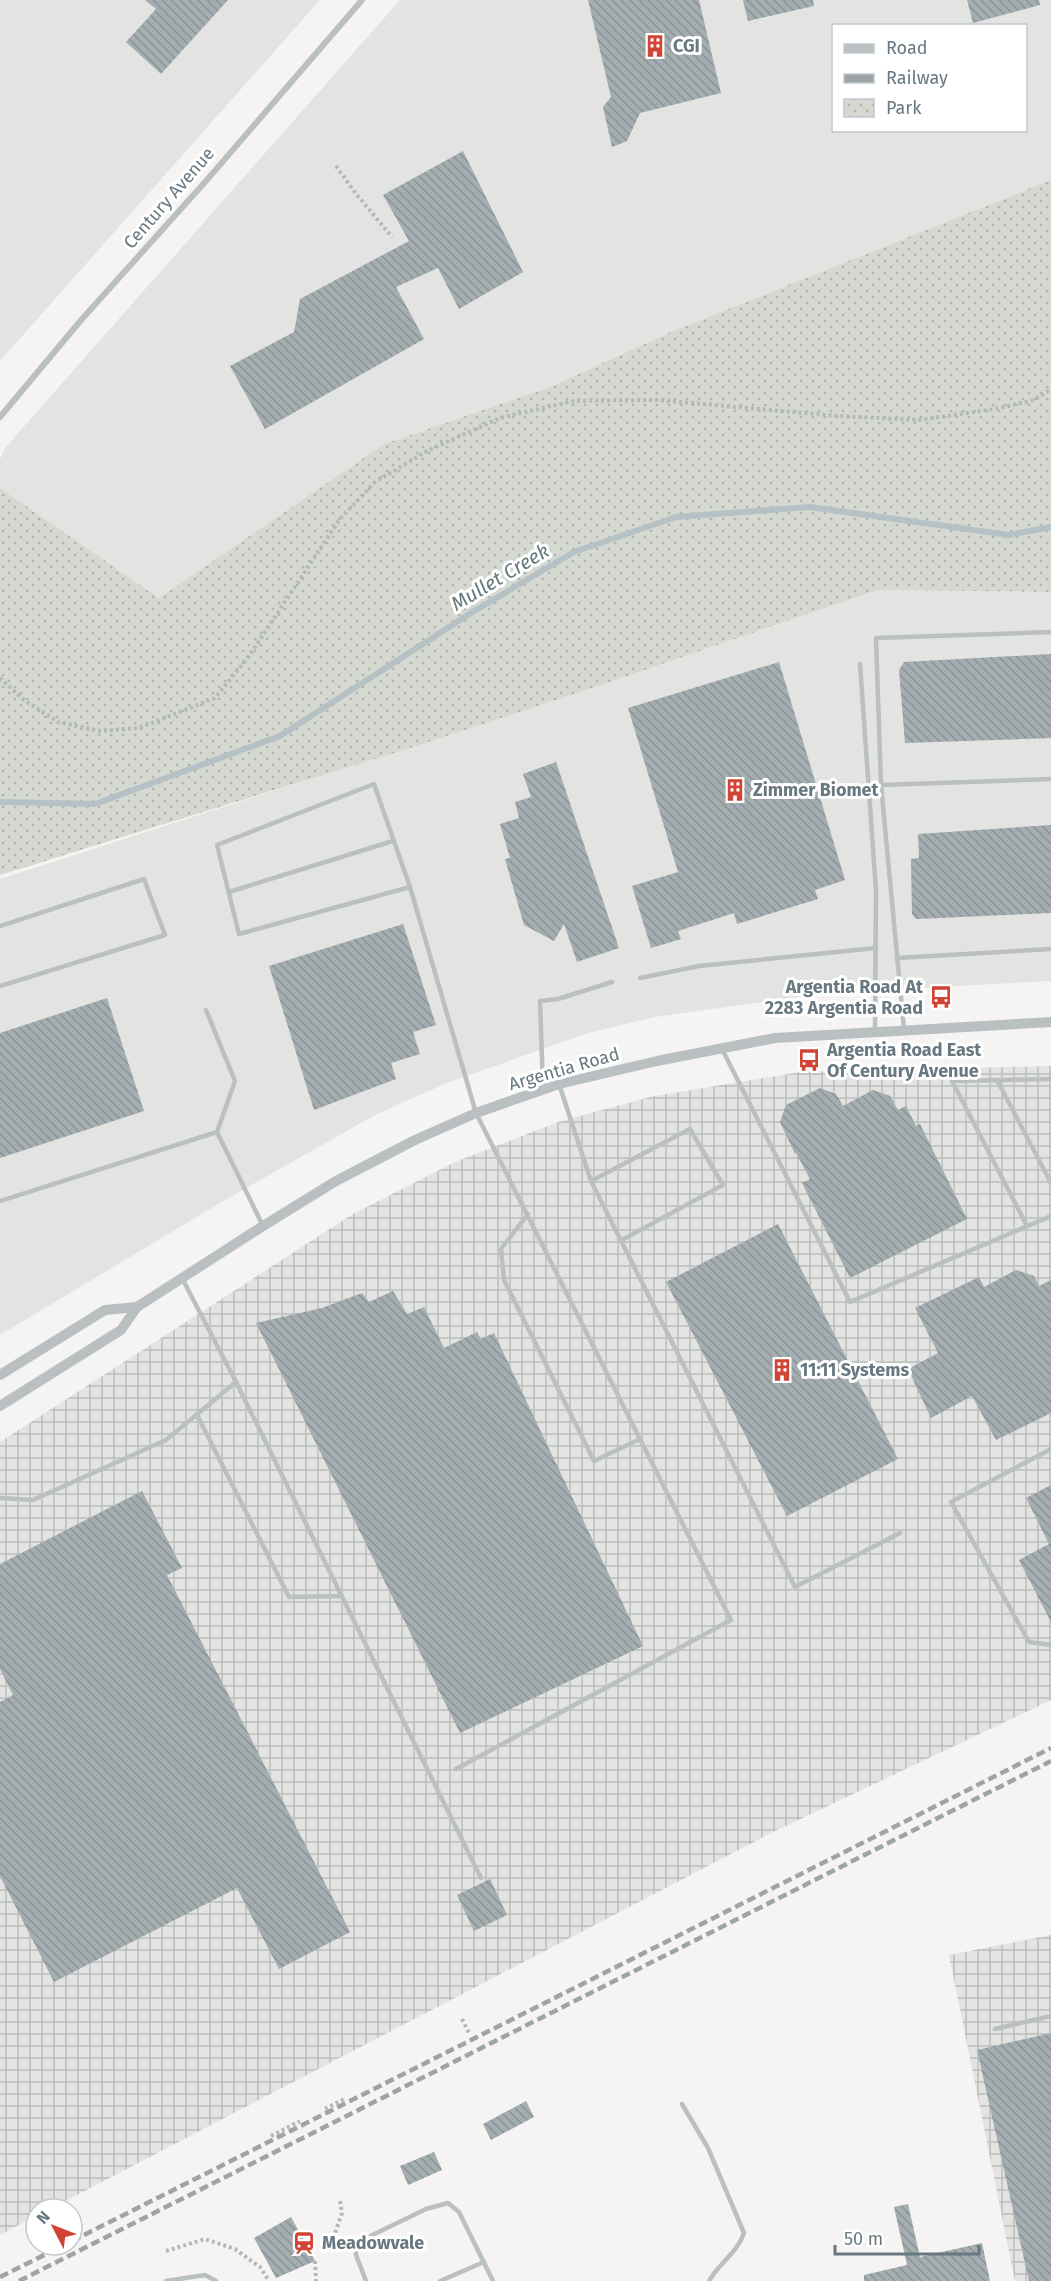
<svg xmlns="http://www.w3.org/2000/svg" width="1051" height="2281" viewBox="0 0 1051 2281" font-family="'Fira Sans',sans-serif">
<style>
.built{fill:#e3e4e2;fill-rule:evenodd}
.industrial{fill:url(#industrial-grid)}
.park{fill:url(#park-dots)}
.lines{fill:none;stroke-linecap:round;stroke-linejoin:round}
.stream{stroke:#b5c1c4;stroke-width:6}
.building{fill:url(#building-back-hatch)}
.path{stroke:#b4b8ba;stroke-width:4;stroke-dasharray:3 3;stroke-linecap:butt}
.service{stroke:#babfc1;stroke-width:4.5}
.minor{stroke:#babfc1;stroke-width:6}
.tertiary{stroke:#babfc1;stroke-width:10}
.rail{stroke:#9ca4a7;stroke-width:4.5;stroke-dasharray:9 4.5;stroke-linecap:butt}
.labels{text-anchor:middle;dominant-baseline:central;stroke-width:6;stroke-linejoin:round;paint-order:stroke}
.poi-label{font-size:18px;font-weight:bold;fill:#677880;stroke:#fff;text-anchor:start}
.street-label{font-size:18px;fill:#677880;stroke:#fff}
.water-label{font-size:20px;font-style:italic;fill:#637a7d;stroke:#fff}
</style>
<defs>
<pattern id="industrial-grid" width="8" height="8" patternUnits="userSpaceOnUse" patternTransform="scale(1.5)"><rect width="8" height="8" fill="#e3e4e2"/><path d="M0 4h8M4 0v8" fill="none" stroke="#bcbebc"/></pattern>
<pattern id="park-dots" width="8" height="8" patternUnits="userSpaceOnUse" patternTransform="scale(1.5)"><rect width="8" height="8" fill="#d5d9d1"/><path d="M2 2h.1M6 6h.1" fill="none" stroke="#b1b5af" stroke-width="1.8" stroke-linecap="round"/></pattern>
<pattern id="building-back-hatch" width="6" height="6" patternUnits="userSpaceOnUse" patternTransform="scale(1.5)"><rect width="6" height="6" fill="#a4adb0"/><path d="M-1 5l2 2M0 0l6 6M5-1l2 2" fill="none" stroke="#899294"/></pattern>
</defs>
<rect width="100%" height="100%" fill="#f5f4f2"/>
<!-- built -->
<g class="built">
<path d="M 0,0 L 320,0 L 0,361 Z"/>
<path d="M 400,0 L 1051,0 L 1051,180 L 671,332 L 550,387 L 384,444 L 159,598 L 0,488 L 0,459 L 5,448 ZM 834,26 L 1026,26 L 1026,130 L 834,130 Z"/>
<path d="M 878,590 L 1051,592 L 1051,981 L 826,993 L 655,1017 L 588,1033 L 447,1083 L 377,1114 L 225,1200 L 0,1335 L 0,879 L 595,687 Z"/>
</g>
<!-- industrial -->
<g class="industrial">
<path d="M 1051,1066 L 1051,1700 L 771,1833 L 50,2209 L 36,2209 L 36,2216 L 0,2235 L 0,1442 L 353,1214 L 455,1162 L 561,1121 L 654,1096 L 801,1072 Z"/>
<path d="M 1051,1935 L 1051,2281 L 1015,2281 L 949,1955 Z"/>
</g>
<!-- park -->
<path class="park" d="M 1051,180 L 1051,592 L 878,590 L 595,687 L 410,748 L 0,875 L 0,488 L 159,598 L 384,444 L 550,387 L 671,332 Z"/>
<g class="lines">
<!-- stream -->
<path class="stream" d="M 0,802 L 95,804 L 280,736 L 471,613 L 574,552 L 676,517 L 810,507 L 1009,535 L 1051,527"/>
</g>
<!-- building -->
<g class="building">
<path d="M 145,0 L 228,0 L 161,74 L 126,42 L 156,9 Z"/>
<path d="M 588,0 L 699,0 L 721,93 L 640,113 L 627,141 L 612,147 L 603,107 L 611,97 Z"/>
<path d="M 743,0 L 813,0 L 814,6 L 748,21 Z"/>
<path d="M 967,0 L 1039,0 L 1040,5 L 973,23 Z"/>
<path d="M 463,151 L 523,272 L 459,309 L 438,268 L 396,287 L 424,339 L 265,429 L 230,366 L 294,332 L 300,299 L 409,241 L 383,195 Z"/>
<path d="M 1051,654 L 1051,738 L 905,743 L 899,670 L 904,662 Z"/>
<path d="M 779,662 L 845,880 L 815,890 L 818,899 L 737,924 L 734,913 L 678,931 L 681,939 L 651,948 L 632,886 L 678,872 L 628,708 Z"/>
<path d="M 556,762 L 619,948 L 577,962 L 564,924 L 554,941 L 524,925 L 505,859 L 510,858 L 500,824 L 519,818 L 515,802 L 531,797 L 523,774 Z"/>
<path d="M 1051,825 L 1051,913 L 916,919 L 912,914 L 911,859 L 919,858 L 918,834 Z"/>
<path d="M 403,924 L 436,1025 L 413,1032 L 420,1054 L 391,1063 L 396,1079 L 314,1110 L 269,966 Z"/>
<path d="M 107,998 L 144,1111 L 0,1158 L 0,1033 Z"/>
<path d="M 820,1088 L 836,1094 L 843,1106 L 873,1090 L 890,1096 L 898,1110 L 906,1106 L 916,1126 L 920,1124 L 967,1219 L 850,1278 L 802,1183 L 810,1179 L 796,1153 L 795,1154 L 780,1122 L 786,1105 Z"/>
<path d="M 778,1224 L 898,1459 L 787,1516 L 666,1282 Z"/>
<path d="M 1016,1270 L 1034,1276 L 1039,1286 L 1051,1280 L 1051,1413 L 996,1440 L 972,1396 L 931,1418 L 908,1369 L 938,1353 L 915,1308 L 979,1277 L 984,1287 Z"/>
<path d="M 393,1291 L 407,1314 L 424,1307 L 444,1348 L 477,1332 L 481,1339 L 494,1333 L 643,1646 L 460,1733 L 256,1323 L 322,1308 L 362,1293 L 369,1302 Z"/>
<path d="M 1051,1485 L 1051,1622 L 1019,1560 L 1049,1544 L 1026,1498 Z"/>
<path d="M 142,1491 L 182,1568 L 167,1575 L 350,1932 L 279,1969 L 237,1888 L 54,1982 L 0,1876 L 0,1702 L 13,1695 L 0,1669 L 0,1564 Z"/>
<path d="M 490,1879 L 507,1915 L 474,1931 L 457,1895 Z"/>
<path d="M 1051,2033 L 1051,2281 L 1029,2281 L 977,2050 Z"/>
<path d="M 526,2101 L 534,2117 L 491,2140 L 483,2124 Z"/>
<path d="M 434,2152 L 442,2170 L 408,2185 L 400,2166 Z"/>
<path d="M 908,2204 L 920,2257 L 982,2243 L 990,2281 L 864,2281 L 864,2275 L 907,2265 L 894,2207 Z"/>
<path d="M 291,2217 L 315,2261 L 276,2278 L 254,2238 Z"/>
</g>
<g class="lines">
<!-- path -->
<g class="path">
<path d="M 336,166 L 357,195 L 392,237"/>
<path d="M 0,678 L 24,700 L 58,722 L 100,731 L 139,728 L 215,698 L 249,656 L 340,519 L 375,482 L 429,450 L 500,418 L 573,401 L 658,400 L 838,416 L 919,420 L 995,409 L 1034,400 L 1051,389"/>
<path d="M 462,2019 L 470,2035"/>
<path d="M 325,2109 L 346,2098"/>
<path d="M 271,2136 L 300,2121"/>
<path d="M 340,2201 L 342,2213 L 334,2236 L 346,2248"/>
<path d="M 166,2251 L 205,2239 L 235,2249 L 260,2267 L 269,2281"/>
<path d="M 315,2261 L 316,2281"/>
</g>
<!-- service -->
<g class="service">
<path d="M 860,664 L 876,891 L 875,1032"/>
<path d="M 881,785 L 1051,779"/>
<path d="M 410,887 L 239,934 L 217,845 L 374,784 L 410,887 L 476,1113 L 731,1620 L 456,1769"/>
<path d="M 229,892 L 393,841"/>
<path d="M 0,926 L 144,879 L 165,935 L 0,986"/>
<path d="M 897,958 L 1051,949"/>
<path d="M 640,978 L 699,966 L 876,948"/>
<path d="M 206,1010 L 235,1081 L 217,1132 L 263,1226"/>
<path d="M 904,1029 L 881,785 L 876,638 L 1051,632"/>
<path d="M 722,1049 L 850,1302 L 1051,1216"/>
<path d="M 997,1080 L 1051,1183"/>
<path d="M 559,1084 L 591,1181 L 795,1587 L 900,1533"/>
<path d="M 543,1088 L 540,1001 L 558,999 L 612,982"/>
<path d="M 591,1181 L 690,1129 L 723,1185 L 620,1241"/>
<path d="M 0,1201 L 217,1132"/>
<path d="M 528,1214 L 501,1249 L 504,1280 L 594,1461 L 640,1439"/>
<path d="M 1027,1226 L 952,1081 L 1051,1079"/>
<path d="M 182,1278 L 236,1382 L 481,1878"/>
<path d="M 197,1415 L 289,1597 L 342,1596"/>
<path d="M 1051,1449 L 951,1502 L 1029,1642 L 1051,1645"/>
<path d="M 0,1498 L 33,1500 L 166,1440 L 236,1382"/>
<path d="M 995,2029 L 1051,2016"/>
<path d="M 682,2104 L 708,2148 L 744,2233 C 738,2252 719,2263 709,2281"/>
<path d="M 166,2281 L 205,2275 L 216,2281"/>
<path d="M 366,2281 L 356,2255 L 356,2243 L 426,2209 L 448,2203 L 459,2212 L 493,2281"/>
<path d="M 440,2281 L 484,2262"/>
</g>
<!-- minor -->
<path class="minor" d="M 0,417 L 82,319 L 206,181 L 362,0"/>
<!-- tertiary -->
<g class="tertiary">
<path d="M 0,1375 L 105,1310 L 137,1307"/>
<path d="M 0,1406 L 121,1330 L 137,1307 L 263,1226 L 336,1181 L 415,1140 L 476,1113 L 559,1084 L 657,1061 L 775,1038 L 1051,1022"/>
</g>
<!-- rail -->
<g class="rail">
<path d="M 72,2241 L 1051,1748"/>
<path d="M 0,2277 L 64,2245"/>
<path d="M 19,2281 L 1051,1761"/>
</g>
</g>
<!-- icons -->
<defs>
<g id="building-bare" transform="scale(1.8)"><path d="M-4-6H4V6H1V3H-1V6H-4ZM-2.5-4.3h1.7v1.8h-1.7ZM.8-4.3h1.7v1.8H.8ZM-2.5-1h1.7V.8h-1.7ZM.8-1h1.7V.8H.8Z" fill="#d14335" stroke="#fff" stroke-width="2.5" paint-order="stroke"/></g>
<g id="bus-bare" transform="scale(1.8)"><path d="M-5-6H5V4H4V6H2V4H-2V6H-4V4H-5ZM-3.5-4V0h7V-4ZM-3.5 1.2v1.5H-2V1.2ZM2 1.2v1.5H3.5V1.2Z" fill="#d14335" stroke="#fff" stroke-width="2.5" paint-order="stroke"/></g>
<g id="station-bare" transform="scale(1.8)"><path d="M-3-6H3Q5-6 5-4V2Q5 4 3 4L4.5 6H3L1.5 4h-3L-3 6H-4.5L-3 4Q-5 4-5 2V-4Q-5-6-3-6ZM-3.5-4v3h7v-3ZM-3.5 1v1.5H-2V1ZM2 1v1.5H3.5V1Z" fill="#d14335" stroke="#fff" stroke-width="2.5" paint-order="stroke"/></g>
</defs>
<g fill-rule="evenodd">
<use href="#building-bare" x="655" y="46"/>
<use href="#building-bare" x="735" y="790"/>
<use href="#bus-bare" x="941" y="997"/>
<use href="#bus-bare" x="809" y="1060"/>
<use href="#building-bare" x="782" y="1370"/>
<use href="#station-bare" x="304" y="2243"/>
</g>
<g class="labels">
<!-- poi labels -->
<g class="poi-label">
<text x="673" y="46">CGI</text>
<text x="753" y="790">Zimmer Biomet</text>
<text x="923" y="987" text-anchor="end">Argentia Road At<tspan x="923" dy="21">2283 Argentia Road</tspan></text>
<text x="827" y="1050">Argentia Road East<tspan x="827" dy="21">Of Century Avenue</tspan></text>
<text x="800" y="1370">11:11 Systems</text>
<text x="322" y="2243">Meadowvale</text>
</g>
<!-- street labels -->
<g class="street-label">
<text transform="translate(169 198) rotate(-49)">Century Avenue</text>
<text transform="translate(564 1069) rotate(-16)">Argentia Road</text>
</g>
<!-- water labels -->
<g class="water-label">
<text transform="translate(500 577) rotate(-31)">Mullet Creek</text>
</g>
</g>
<!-- legend -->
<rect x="832" y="24" width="195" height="108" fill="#ffffff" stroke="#c2c9cc" stroke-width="1.5"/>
<rect x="844" y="44" width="30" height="9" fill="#babfc1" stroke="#c2c9cc" stroke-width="1.5"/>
<text x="886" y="54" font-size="18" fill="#677880">Road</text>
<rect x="844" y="74" width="30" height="9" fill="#9ca4a7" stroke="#c2c9cc" stroke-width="1.5"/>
<text x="886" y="84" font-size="18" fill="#677880">Railway</text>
<rect x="844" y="99" width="30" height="18" fill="url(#park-dots)" stroke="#c2c9cc" stroke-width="1.5"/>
<text x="886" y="114" font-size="18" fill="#677880">Park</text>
<!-- north arrow -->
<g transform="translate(54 2227) rotate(312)"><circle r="28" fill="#ffffff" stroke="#c2c9cc" stroke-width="1.5"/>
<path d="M0-4.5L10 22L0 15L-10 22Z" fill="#d14335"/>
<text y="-9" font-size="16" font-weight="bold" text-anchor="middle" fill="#677880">N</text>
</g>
<!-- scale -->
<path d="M835 2245v9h144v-9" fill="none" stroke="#677880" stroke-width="3"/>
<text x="844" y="2245" font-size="18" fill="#677880" stroke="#ffffff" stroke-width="4.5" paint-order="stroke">50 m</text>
</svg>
